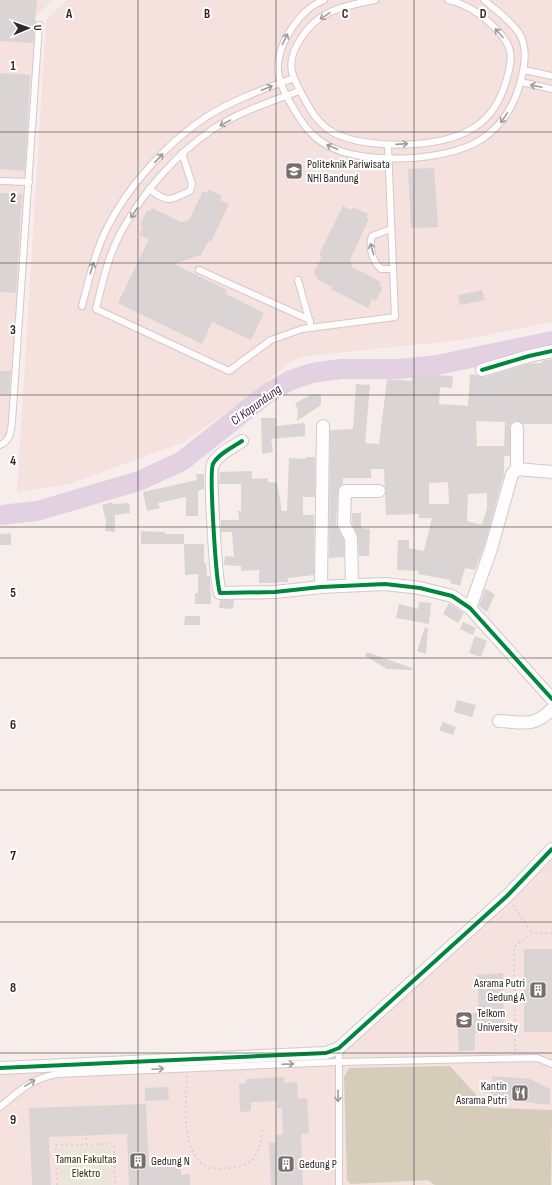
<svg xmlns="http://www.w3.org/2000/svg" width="552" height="1185" viewBox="0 0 552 1185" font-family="'Sofia Sans Condensed',sans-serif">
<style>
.built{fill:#f5e1dd}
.green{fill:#ebe4d8}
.forest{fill:#d5ccba}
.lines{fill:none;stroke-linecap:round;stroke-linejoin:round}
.river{stroke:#e3d1e2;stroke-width:20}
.building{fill:#dbd4d4;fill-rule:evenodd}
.service-casing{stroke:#d2cac9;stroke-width:8}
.minor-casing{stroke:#d2cac9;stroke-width:14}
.path{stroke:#d7d4d4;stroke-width:2;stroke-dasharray:2 3;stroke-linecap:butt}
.service{stroke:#fefcfc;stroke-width:6}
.minor{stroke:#fefcfc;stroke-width:12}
.cycleway-casing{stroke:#fff;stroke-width:6}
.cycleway{stroke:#00873e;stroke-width:4}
.oneway{stroke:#a19d9c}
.grid{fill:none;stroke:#302827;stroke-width:1;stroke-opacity:0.55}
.labels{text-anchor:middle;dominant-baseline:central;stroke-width:4;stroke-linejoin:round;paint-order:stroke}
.poi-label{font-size:12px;fill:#302827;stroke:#fff;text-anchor:start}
.park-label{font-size:12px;fill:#372c03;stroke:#fff}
.water-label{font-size:13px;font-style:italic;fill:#402143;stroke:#fff}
.grid-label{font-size:13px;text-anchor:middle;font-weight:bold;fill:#302827;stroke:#fff;stroke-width:4;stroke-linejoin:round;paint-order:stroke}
</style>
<rect width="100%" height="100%" fill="#f7eeec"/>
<!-- built -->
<g class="built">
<path d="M 0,0 L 53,0 L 36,17 L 9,438 L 0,437 Z"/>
<path d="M 67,0 L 552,0 L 552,322 L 461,340 L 307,356 L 292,361 L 247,398 L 182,443 L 69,484 L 17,492 L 46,20 Z"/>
<path d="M 552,856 L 552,1185 L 0,1185 L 0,1070 L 263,1062 L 340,1057 L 350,1046 Z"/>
</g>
<!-- green -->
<path class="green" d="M 111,1146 L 112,1185 L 59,1185 L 59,1147 Z"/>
<!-- forest -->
<path class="forest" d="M 450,1066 L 486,1106 L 491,1108 L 552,1110 L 551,1185 L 435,1185 L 428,1180 L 351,1184 L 347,1180 L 344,1077 L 349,1068 Z"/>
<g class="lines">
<!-- river -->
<path class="river" d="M 0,515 L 37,511 L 139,481 L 182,461 L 268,393 L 291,380 L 312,373 L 341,369 L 399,369 L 437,365 L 552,341"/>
</g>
<!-- building -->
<g class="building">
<path d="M 0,0 L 37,0 L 33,43 L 0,41 Z"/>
<path d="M 0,73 L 30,75 L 25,171 L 0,169 Z"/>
<path d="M 434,168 L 438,227 L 411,228 L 408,169 Z"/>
<path d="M 208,189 L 222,196 L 220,200 L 229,204 L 211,242 L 209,240 L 201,255 L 174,264 L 227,290 L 226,294 L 264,313 L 251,340 L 212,322 L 202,344 L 118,303 L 149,239 L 139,235 L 143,226 L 140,224 L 147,210 L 150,211 L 152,208 L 181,222 L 189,220 L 203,191 L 207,193 Z"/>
<path d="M 0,193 L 22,194 L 16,293 L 0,292 Z"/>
<path d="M 343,206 L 351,210 L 353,207 L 368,214 L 366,218 L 369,219 L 350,260 L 352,267 L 381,282 L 379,285 L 383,287 L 376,301 L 372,299 L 368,308 L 331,289 L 332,287 L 317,279 L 314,272 L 322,257 L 319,255 Z"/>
<path d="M 482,290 L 485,300 L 460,305 L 458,295 Z"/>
<path d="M 552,359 L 552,424 L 523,424 L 517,421 L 510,425 L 510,456 L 504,456 L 504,474 L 484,547 L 475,570 L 465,568 L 460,586 L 450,583 L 451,580 L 418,574 L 419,571 L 397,570 L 398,540 L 409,540 L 409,548 L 424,551 L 432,518 L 419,518 L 419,514 L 386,515 L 384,469 L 371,469 L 371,478 L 343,478 L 343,484 L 339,487 L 338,491 L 336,524 L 344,540 L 344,557 L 329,558 L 330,430 L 353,429 L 356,384 L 370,385 L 365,443 L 379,444 L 387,379 L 412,381 L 412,374 L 453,376 L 452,388 L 440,387 L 439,404 L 468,406 L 470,374 L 484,377 L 531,363 L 542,363 L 542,361 ZM 476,421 L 505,422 L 504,446 L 477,446 ZM 448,482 L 449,504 L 429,504 L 429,483 ZM 487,493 L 487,508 L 482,525 L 467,521 L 468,494 Z"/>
<path d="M 0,371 L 11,371 L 9,394 L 0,394 Z"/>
<path d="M 313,394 L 321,395 L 321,405 L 297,421 L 298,410 L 295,403 Z"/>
<path d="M 261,418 L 276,418 L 276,426 L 305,423 L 305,436 L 271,439 L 273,452 L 262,454 Z"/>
<path d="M 306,457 L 315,457 L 315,497 L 303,497 L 303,515 L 314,515 L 314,575 L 288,578 L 288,582 L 278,582 L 278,583 L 259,583 L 259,570 L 241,571 L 241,566 L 224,565 L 225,556 L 234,557 L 232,532 L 221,532 L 221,520 L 239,520 L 238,511 L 241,511 L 241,484 L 219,484 L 220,472 L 252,471 L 252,479 L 268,478 L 268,482 L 277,483 L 282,511 L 287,511 L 289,458 L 306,459 Z"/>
<path d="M 196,474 L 204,474 L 204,489 L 198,491 L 198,516 L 186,516 L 186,497 L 158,503 L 160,508 L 147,511 L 143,492 L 197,480 Z"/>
<path d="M 112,502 L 113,504 L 129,503 L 130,513 L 115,515 L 115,532 L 105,531 L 106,521 L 102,505 Z"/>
<path d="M 352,513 L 361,513 L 361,528 L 370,529 L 369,556 L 359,556 L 358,538 L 352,522 Z"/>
<path d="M 141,531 L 165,532 L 165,534 L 184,534 L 184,544 L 204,544 L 204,563 L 206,563 L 207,576 L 210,576 L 211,604 L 195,604 L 195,593 L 198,593 L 198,574 L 185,575 L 184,544 L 141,544 Z"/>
<path d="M 11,533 L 11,545 L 0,545 L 0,534 Z"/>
<path d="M 485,589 L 495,594 L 487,612 L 479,606 Z"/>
<path d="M 220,600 L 234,600 L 233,609 L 219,608 Z"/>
<path d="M 419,602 L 431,603 L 429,624 L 396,618 L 399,604 L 418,609 Z"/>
<path d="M 449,603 L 464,613 L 458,623 L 443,614 Z"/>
<path d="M 185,616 L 200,616 L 200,625 L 184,625 Z"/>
<path d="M 463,622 L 476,628 L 473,635 L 460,629 Z"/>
<path d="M 425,627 L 428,628 L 426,654 L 417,651 Z"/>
<path d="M 475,636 L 487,641 L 481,657 L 469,653 Z"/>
<path d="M 367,652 L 412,668 L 412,670 L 387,669 L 365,656 Z"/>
<path d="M 457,700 L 476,705 L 472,717 L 454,712 Z"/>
<path d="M 443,722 L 456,727 L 453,735 L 439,730 Z"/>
<rect x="524" y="949" width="28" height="83"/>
<path d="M 503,973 L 504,1032 L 475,1033 L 475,1050 L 459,1051 L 457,1015 L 479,1013 L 477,975 Z"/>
<path d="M 492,1076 L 530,1079 L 550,1089 L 550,1105 L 490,1098 Z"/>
<path d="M 284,1077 L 284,1083 L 297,1082 L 298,1099 L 307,1098 L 309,1133 L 301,1134 L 303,1185 L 271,1185 L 269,1143 L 276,1143 L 276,1135 L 283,1135 L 282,1108 L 277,1108 L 277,1101 L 251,1102 L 251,1111 L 240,1112 L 239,1084 L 246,1083 L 246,1079 Z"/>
<path d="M 168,1087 L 169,1100 L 145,1101 L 145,1088 Z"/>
<path d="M 146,1104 L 149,1167 L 181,1166 L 181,1175 L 190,1174 L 190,1185 L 129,1185 L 127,1134 L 49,1137 L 51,1185 L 32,1185 L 29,1108 Z"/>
</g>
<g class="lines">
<!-- service casing -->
<g class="service-casing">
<g id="service">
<path d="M 324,0 C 300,9 281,40 278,63 C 276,80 287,97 295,111 C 303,124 311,136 325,144 C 360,166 448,162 482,139 C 503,125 515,104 521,80 C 525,65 528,47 519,33 C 510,20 496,10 484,0"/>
<path d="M 375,0 C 359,3 343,6 328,13 C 310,22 287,50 292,72 C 295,84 303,96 309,107 C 315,118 323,127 334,133 C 368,150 442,149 475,127 C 492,116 502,97 507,78 C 513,57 513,47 498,31 C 484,16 468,4 448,0"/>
<path d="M 524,70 L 552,76"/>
<path d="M 521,82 L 552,89"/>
<path d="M 299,91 C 270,102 239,112 213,129 C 175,155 142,193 120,234 C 108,257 102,284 96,309 L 229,371 L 271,340 L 302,329 L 395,317 L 388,145"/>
<path d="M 0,181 L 29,182"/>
<path d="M 149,189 C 169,204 169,200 190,191 L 192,184 L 182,153"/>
<path d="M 391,229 L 372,236 C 368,247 373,262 381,269 L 393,269"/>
<path d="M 199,270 L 310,320"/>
<path d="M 298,280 L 310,323"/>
<path d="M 82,306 C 89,279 95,252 107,228 C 128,186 167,143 206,117 C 233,100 264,89 294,78"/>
<path d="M 0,445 C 10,441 11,431 12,422 L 39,25"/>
<path d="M 0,1107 C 19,1091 31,1079 57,1074 L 338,1062 L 537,1058 L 552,1064"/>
<path d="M 339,1185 L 339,1048"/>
</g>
</g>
<!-- minor casing -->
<g class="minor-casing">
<g id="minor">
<path d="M 482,370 L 529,356 L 552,351"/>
<path d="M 242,441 C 233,447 218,454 213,464 C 209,472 216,582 220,593 L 275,592 L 321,587 L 385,584 L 420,588 L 452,596 L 470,608 L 552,699"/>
<path d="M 517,469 L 552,472"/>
<path d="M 352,585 L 351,538 L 344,524 L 345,491 L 379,491"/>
<path d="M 321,587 L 323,426"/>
<path d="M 470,608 L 491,549 L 512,474 L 517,469 L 517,428"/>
<path d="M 499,721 C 524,722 533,728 552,709"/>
<path d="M 0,1068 L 326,1053 L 339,1048 L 507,896 L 552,849"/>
</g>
</g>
<!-- path -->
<g class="path">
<path d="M 513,905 L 532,933"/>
<path d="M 515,1051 L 514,947 L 532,933 L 552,933"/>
<path d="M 187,1076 C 186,1102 182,1130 194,1154 C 198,1160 203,1167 210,1168 C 221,1170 243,1168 252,1160 C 260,1153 261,1138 263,1129"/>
<path d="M 86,1138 L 86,1144"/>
<path d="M 57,1185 L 56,1145 L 114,1144 L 115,1185"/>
</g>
<!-- service -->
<use href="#service" class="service"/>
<!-- minor -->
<use href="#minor" class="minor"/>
<!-- cycleway casing -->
<g class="cycleway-casing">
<g id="cycleway">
<path d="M 482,370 L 529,356 L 552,351"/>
<path d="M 242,441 C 233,447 218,454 213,464 C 209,472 216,582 220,593 L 275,592 L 321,587 L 385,584 L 420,588 L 452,596 L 470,608 L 552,699"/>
<path d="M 0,1068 L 326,1053 L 339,1048 L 507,896 L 552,849"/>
</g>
</g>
<!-- cycleway -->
<use href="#cycleway" class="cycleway"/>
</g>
<!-- one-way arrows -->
<defs><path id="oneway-shaft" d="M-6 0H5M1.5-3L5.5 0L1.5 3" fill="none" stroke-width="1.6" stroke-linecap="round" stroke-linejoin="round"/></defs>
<g class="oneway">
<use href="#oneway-shaft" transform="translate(325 16) rotate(146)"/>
<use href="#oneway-shaft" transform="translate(499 33) rotate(-132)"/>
<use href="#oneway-shaft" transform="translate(285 39) rotate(-65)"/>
<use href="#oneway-shaft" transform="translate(536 86) rotate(-168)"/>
<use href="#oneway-shaft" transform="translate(267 88) rotate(-21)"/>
<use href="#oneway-shaft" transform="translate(504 118) rotate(124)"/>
<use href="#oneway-shaft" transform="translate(225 123) rotate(152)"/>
<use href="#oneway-shaft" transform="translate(402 144) rotate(-4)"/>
<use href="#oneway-shaft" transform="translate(332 147) rotate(-157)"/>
<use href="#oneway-shaft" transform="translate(159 158) rotate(-47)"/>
<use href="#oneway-shaft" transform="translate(134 213) rotate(123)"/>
<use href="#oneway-shaft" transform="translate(372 249) rotate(-106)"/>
<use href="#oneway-shaft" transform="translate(92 268) rotate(-72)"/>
<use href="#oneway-shaft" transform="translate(288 1064) rotate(-2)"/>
<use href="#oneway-shaft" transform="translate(158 1069) rotate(-3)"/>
<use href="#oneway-shaft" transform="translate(30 1083) rotate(-31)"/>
<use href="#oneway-shaft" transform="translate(338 1096) rotate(90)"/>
</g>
<!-- grid -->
<path class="grid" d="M 138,0 L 138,1185M 276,0 L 276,1185M 414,0 L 414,1185M 0,132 L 552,132M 0,263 L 552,263M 0,395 L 552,395M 0,527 L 552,527M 0,658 L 552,658M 0,790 L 552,790M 0,922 L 552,922M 0,1053 L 552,1053"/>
<!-- icons -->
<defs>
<g id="university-square" transform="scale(0.9)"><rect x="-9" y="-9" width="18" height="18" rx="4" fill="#766d6c" stroke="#fff"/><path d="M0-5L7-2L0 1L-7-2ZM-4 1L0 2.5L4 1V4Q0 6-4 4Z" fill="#fff"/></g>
<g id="building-square" transform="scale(0.9)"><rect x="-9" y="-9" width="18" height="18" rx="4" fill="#766d6c" stroke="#fff"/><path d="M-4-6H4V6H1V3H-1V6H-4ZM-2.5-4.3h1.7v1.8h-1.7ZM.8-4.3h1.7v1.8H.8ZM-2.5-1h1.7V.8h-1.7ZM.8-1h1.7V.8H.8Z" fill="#fff"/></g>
<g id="restaurant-square" transform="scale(0.9)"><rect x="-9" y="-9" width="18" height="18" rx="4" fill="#766d6c" stroke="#fff"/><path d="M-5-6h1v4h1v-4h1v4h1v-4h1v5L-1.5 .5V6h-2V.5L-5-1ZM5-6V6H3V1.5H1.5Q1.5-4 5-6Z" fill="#fff"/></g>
</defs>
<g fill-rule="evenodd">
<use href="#university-square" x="294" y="171"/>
<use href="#building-square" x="538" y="990"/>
<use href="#university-square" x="464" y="1020"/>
<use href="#restaurant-square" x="520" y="1093"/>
<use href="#building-square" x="138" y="1161"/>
<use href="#building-square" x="286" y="1164"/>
</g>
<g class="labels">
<!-- poi labels -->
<g class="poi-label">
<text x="307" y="164">Politeknik Pariwisata<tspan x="307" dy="14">NHI Bandung</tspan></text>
<text x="525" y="983" text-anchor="end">Asrama Putri<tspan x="525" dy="14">Gedung A</tspan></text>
<text x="477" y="1013">Telkom<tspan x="477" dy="14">University</tspan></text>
<text x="507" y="1086" text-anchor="end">Kantin<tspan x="507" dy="14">Asrama Putri</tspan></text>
<text x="151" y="1161">Gedung N</text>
<text x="299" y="1164">Gedung P</text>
</g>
<!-- park labels -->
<g class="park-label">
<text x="86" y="1159">Taman Fakultas<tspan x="86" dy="14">Elektro</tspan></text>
</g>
<!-- water labels -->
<g class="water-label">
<text transform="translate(256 405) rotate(-36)">Ci Kapundung</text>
</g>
</g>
<g class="grid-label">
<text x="69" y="18">A</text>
<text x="207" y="18">B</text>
<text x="345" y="18">C</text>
<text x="483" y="18">D</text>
<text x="13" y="70">1</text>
<text x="13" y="202">2</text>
<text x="13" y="334">3</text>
<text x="13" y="465">4</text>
<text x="13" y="597">5</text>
<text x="13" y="729">6</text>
<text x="13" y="860">7</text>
<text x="13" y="992">8</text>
<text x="13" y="1124">9</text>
</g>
<!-- north arrow -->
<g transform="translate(28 28) rotate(88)" stroke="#ffffff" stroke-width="3" paint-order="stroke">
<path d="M0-3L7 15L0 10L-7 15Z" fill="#302827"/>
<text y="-6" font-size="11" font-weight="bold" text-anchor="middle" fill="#302827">U</text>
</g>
</svg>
